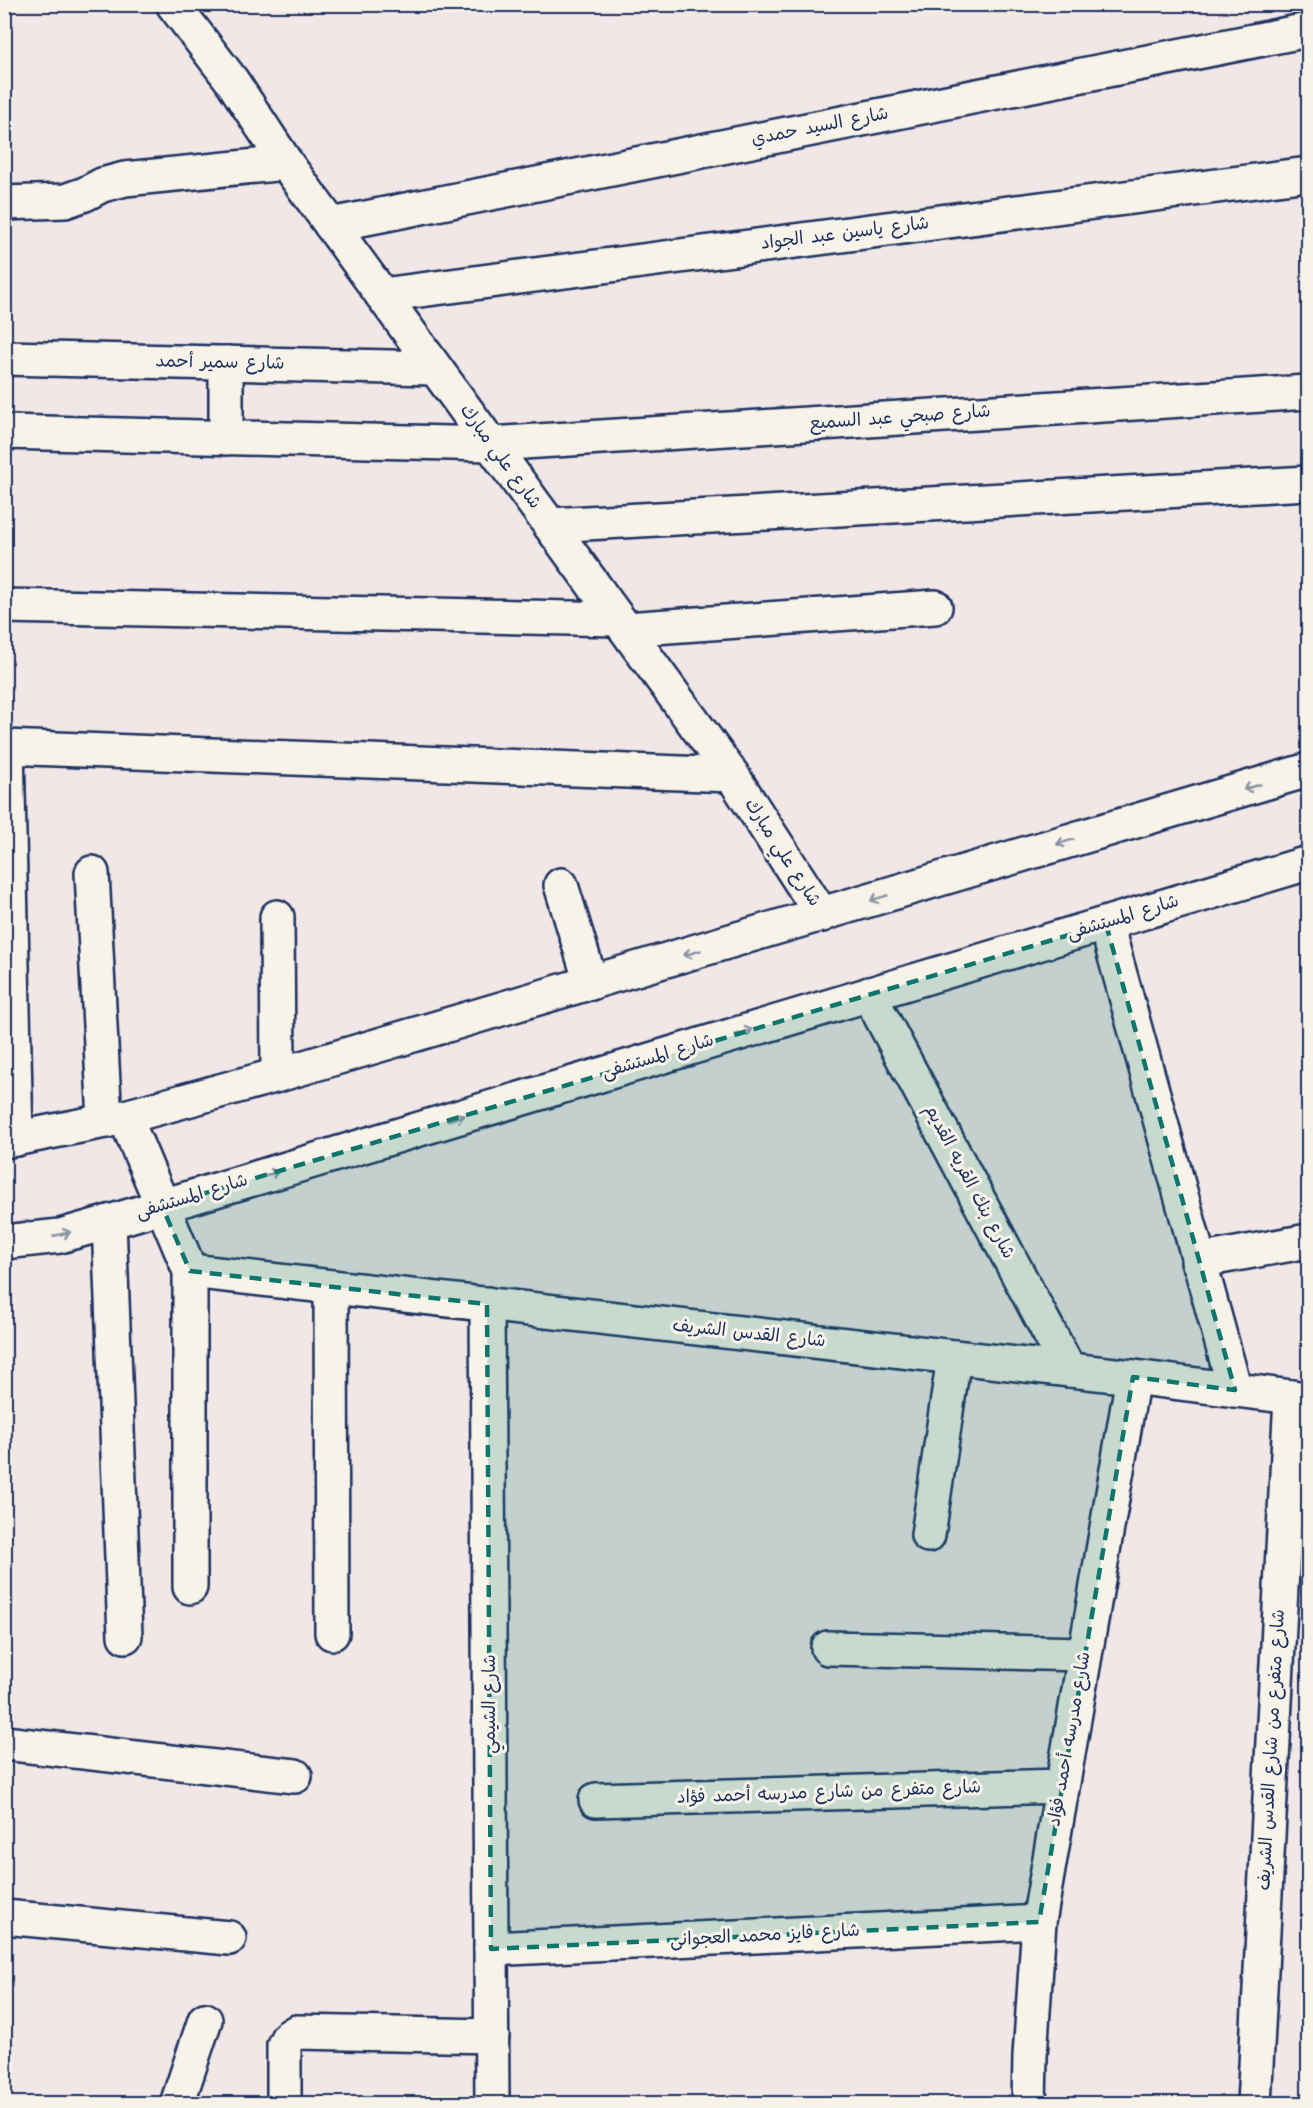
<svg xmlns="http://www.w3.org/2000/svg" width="1313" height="2108" viewBox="0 0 1313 2108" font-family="Kalam,'Playpen Sans Arabic',sans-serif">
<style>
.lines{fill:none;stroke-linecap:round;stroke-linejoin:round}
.street-casing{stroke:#1b2f5e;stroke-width:38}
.secondary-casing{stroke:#1b2f5e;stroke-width:38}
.street{stroke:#f7f3e8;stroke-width:33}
.secondary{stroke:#f7f3e8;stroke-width:33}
.oneway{stroke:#8991a3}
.marked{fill:#0f766e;fill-opacity:0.2;stroke:#0f766e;stroke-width:4.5;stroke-dasharray:12 8;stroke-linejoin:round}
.labels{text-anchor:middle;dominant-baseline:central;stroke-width:6;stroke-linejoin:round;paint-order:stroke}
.street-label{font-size:18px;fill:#1b2f5e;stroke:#f7f3e8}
</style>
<rect width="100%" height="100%" fill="#f1e7e7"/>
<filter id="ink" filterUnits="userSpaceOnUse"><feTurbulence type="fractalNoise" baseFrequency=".0167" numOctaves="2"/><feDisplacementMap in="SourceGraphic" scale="12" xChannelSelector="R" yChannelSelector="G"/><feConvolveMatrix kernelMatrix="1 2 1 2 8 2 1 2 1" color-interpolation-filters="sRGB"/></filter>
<g filter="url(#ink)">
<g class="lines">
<!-- street casing -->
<g class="street-casing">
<g id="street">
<path d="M 173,4 L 232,81 L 286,163 L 732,775 L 822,915"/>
<path d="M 4,203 L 65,201 L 85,194 L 102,185 L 125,179 L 286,163"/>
<path d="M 331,225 L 1308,30"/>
<path d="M 382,295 L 1308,174"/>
<path d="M 4,358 L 435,368"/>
<path d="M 226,363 L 226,438"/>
<path d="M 4,432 L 491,444 L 1308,392"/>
<path d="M 550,525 L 1308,483"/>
<path d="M 4,606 L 618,619"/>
<path d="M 626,629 L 935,607"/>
<path d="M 4,747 L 732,775"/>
<path d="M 7,747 L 16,1139"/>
<path d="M 92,873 L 105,1121"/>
<path d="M 561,885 L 591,983"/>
<path d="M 277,917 L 278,1075"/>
<path d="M 1106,924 L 1235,1390"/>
<path d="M 869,994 L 1069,1370"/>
<path d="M 125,1117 L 190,1271 L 190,1587"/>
<path d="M 109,1222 L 125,1636"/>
<path d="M 1198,1261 L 1308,1241"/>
<path d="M 190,1271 L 1133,1377 L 1308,1399"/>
<path d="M 331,1287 L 332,1633"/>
<path d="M 487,1304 L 492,2104"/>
<path d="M 928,1535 L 954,1357"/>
<path d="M 828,1648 L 1084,1654"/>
<path d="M 4,1743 L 295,1776"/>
<path d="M 596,1800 L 1061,1786"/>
<path d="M 4,1917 L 229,1938"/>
<path d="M 491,1949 L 1039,1922"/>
<path d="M 177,2104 L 205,2020"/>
<path d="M 284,2104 L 284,2045 L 288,2037 L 296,2032 L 492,2036"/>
<path d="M 1029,2104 L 1030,2056 L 1039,1922 L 1133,1377"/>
<path d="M 1254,2104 L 1291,1397"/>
</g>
</g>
<!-- secondary casing -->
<g class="secondary-casing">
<g id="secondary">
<path d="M 4,1141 L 125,1117 L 278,1075 L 1308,770"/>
<path d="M 4,1242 L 60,1236 L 109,1222 L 1308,863"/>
</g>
</g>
<!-- street -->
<use href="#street" class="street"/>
<!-- secondary -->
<use href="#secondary" class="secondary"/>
</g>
<!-- one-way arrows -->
<defs><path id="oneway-shaft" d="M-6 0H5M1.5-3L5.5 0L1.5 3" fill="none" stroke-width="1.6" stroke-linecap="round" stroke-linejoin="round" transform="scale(1.5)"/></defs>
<g class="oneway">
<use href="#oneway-shaft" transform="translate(1252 787) rotate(163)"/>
<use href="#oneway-shaft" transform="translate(1065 842) rotate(163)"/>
<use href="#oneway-shaft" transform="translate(879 898) rotate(163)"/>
<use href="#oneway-shaft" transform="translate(692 953) rotate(164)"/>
<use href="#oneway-shaft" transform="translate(744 1032) rotate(-17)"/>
<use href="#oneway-shaft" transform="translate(456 1118) rotate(-17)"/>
<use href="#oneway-shaft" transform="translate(270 1174) rotate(-17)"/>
<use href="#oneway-shaft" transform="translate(62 1234) rotate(-13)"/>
</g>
</g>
<!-- marked area -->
<path class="marked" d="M 1106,924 L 1235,1390 L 1133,1377 L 1039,1922 L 491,1949 L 487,1304 L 190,1271 L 162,1206 Z"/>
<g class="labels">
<!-- street labels -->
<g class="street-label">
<text transform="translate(820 127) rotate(-11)">شارع السيد حمدي</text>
<text transform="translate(845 234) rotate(-7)">شارع ياسين عبد الجواد</text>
<text transform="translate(220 363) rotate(1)">شارع سمير أحمد</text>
<text transform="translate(900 418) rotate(-4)">شارع صبحي عبد السميع</text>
<text transform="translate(500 457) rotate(54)">شارع علي مبارك</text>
<text transform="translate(782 853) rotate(57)">شارع علي مبارك</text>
<text transform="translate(1123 918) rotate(-17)">شارع المستشفى</text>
<text transform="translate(658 1057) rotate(-17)">شارع المستشفى</text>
<text transform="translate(969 1182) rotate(62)">شارع بنك القريه القديم</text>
<text transform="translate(192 1197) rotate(-17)">شارع المستشفى</text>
<text transform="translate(749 1334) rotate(6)">شارع القدس الشريف</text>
<text transform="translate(490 1704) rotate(-90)">شارع الشيمي</text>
<text transform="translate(1070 1739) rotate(-80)">شارع مدرسه أحمد فؤاد</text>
<text transform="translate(1272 1750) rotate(-87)">شارع متفرع من شارع القدس الشريف</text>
<text transform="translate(829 1793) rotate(-2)">شارع متفرع من شارع مدرسه أحمد فؤاد</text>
<text transform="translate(765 1936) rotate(-3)">شارع فايز محمد العجوانى</text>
</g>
</g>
<!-- margin -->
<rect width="1313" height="2108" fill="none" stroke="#f7f3e8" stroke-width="24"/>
<rect x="12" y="12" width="1289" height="2084" fill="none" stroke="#1b2f5e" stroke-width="2" filter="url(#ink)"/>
</svg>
